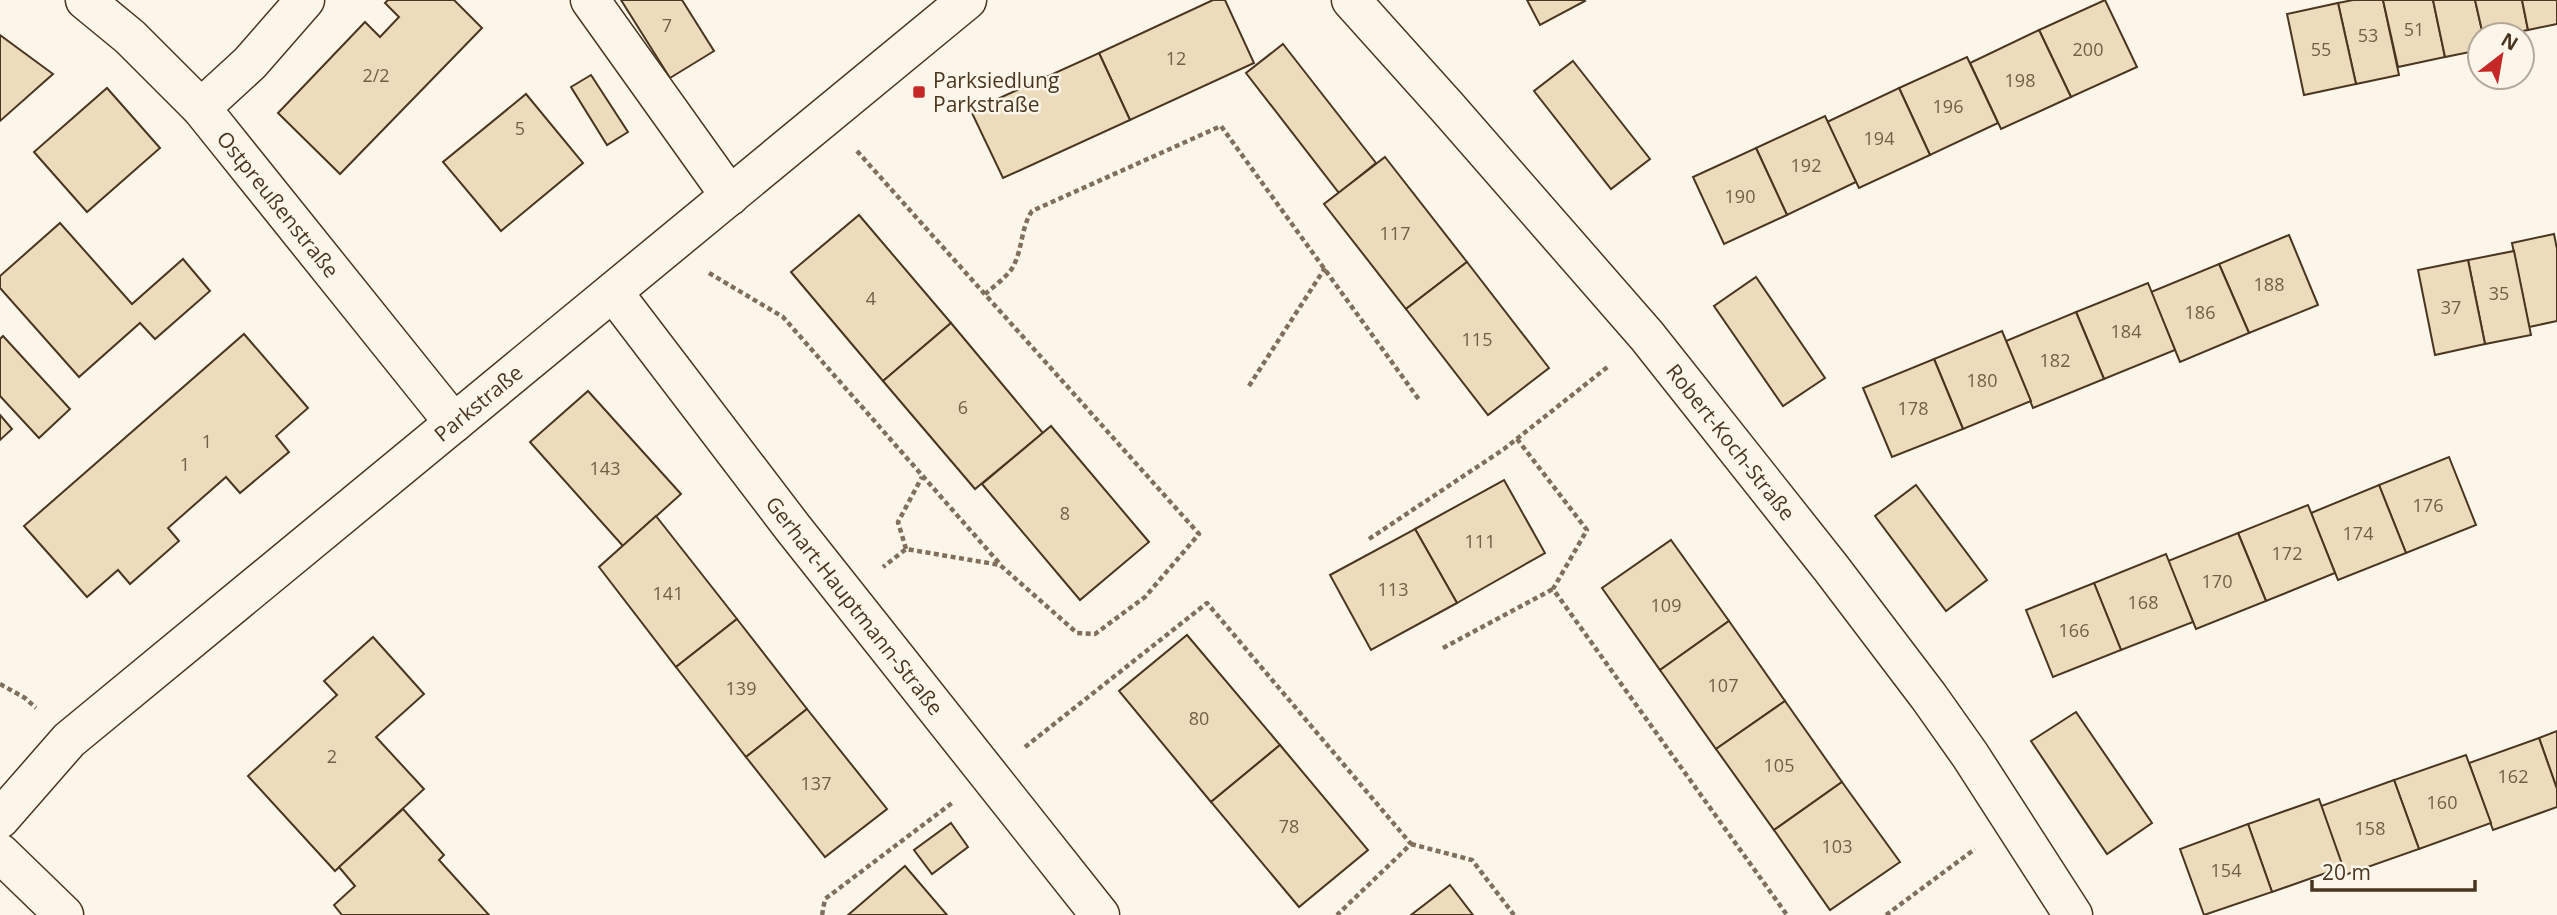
<svg xmlns="http://www.w3.org/2000/svg" width="2557" height="915" viewBox="0 0 2557 915" font-family="'Open Sans',sans-serif">
<style>
.building{fill:#ecdcbc;stroke:#4a3520;stroke-width:2}
.lines{fill:none;stroke-linecap:round;stroke-linejoin:round}
.minor-casing{stroke:#4a3520;stroke-width:41}
.major-casing{stroke:#4a3520;stroke-width:41}
.path{stroke:#7f6f5c;stroke-width:4.5;stroke-dasharray:5 3.5;stroke-linecap:butt}
.minor{stroke:#fbf6e9;stroke-width:38}
.major{stroke:#fbf6e9;stroke-width:38}
.poi-dot{fill:#c62828;stroke:#fbf6e9;stroke-width:2.5}
.labels{text-anchor:middle;dominant-baseline:central;stroke-width:5;stroke-linejoin:round;paint-order:stroke}
.number-label{font-size:18px;fill:#725f47}
.poi-label{font-size:21px;fill:#4a3520;stroke:#fbf6e9;text-anchor:start}
.street-label{font-size:21px;fill:#4a3520;stroke:#fbf6e9}
</style>
<rect width="100%" height="100%" fill="#fbf6e9"/>
<!-- building -->
<g class="building">
<path d="M 388,0 L 454,0 L 482,28 L 340,174 L 278,113 L 365,22 L 380,37 L 399,17 L 385,3 Z"/>
<path d="M 621,0 L 682,0 L 714,51 L 670,78 Z"/>
<path d="M 1213,0 L 1225,0 L 1254,63 L 1130,120 L 1099,53 Z"/>
<path d="M 1527,0 L 1584,0 L 1585,1 L 1540,25 Z"/>
<path d="M 2105,0 L 2137,67 L 2071,97 L 2039,30 Z"/>
<path d="M 2353,0 L 2383,0 L 2399,75 L 2356,84 L 2338,3 Z"/>
<path d="M 2383,0 L 2433,0 L 2445,57 L 2398,67 Z"/>
<path d="M 2433,0 L 2475,0 L 2483,35 L 2480,35 L 2480,50 L 2445,57 Z"/>
<path d="M 2475,0 L 2522,0 L 2528,30 L 2502,35 L 2483,35 Z"/>
<path d="M 2522,0 L 2557,0 L 2557,24 L 2528,30 Z"/>
<path d="M 2338,3 L 2356,84 L 2304,95 L 2287,14 Z"/>
<path d="M 2039,30 L 2071,97 L 2001,129 L 1970,63 Z"/>
<path d="M 0,35 L 53,74 L 0,121 Z"/>
<path d="M 1283,44 L 1376,163 L 1339,193 L 1246,73 Z"/>
<path d="M 1099,53 L 1130,120 L 1003,178 L 971,111 Z"/>
<path d="M 1967,57 L 1998,123 L 1930,155 L 1899,88 Z"/>
<path d="M 1573,61 L 1650,159 L 1611,189 L 1534,91 Z"/>
<path d="M 591,75 L 628,132 L 607,145 L 571,87 Z"/>
<path d="M 107,88 L 160,148 L 87,212 L 34,152 Z"/>
<path d="M 1899,88 L 1930,155 L 1859,188 L 1827,122 Z"/>
<path d="M 526,94 L 583,163 L 501,231 L 443,162 Z"/>
<path d="M 1825,116 L 1856,182 L 1787,215 L 1756,148 Z"/>
<path d="M 1756,148 L 1787,215 L 1724,244 L 1693,177 Z"/>
<path d="M 1385,157 L 1467,262 L 1406,309 L 1324,204 Z"/>
<path d="M 859,215 L 951,323 L 883,381 L 791,272 Z"/>
<path d="M 60,223 L 132,304 L 183,259 L 210,291 L 155,339 L 140,323 L 79,377 L 0,288 L 0,276 Z"/>
<path d="M 2554,234 L 2557,249 L 2557,321 L 2529,327 L 2512,243 Z"/>
<path d="M 2289,235 L 2318,305 L 2249,333 L 2219,264 Z"/>
<path d="M 2514,251 L 2531,335 L 2485,344 L 2468,260 Z"/>
<path d="M 2468,260 L 2485,344 L 2435,355 L 2418,270 Z"/>
<path d="M 1467,262 L 1549,368 L 1488,415 L 1406,309 Z"/>
<path d="M 2219,264 L 2249,333 L 2180,362 L 2151,292 Z"/>
<path d="M 1756,277 L 1825,378 L 1783,406 L 1714,306 Z"/>
<path d="M 2148,283 L 2175,350 L 2104,379 L 2076,312 Z"/>
<path d="M 2076,312 L 2104,379 L 2033,408 L 2006,341 Z"/>
<path d="M 951,323 L 1043,433 L 975,489 L 883,381 Z"/>
<path d="M 2002,331 L 2031,401 L 1963,429 L 1934,359 Z"/>
<path d="M 244,334 L 308,408 L 276,436 L 289,452 L 240,493 L 226,477 L 168,528 L 179,541 L 130,584 L 118,570 L 87,597 L 24,526 Z"/>
<path d="M 3,336 L 70,409 L 39,438 L 0,396 L 0,339 Z"/>
<path d="M 1934,359 L 1963,429 L 1892,457 L 1863,388 Z"/>
<path d="M 588,391 L 681,494 L 623,546 L 530,442 Z"/>
<path d="M 0,415 L 12,429 L 0,440 Z"/>
<path d="M 1051,426 L 1149,542 L 1080,600 L 982,484 Z"/>
<path d="M 2449,457 L 2476,525 L 2406,553 L 2379,485 Z"/>
<path d="M 1504,480 L 1545,553 L 1457,603 L 1415,529 Z"/>
<path d="M 1916,485 L 1987,580 L 1946,611 L 1875,516 Z"/>
<path d="M 2379,485 L 2406,553 L 2338,580 L 2311,513 Z"/>
<path d="M 2308,505 L 2335,573 L 2266,601 L 2238,533 Z"/>
<path d="M 656,516 L 737,619 L 676,667 L 599,567 Z"/>
<path d="M 1415,529 L 1457,603 L 1371,650 L 1330,575 Z"/>
<path d="M 2238,533 L 2266,601 L 2196,629 L 2168,561 Z"/>
<path d="M 1671,540 L 1729,621 L 1660,670 L 1602,588 Z"/>
<path d="M 2166,554 L 2193,622 L 2121,650 L 2094,583 Z"/>
<path d="M 2094,583 L 2121,650 L 2053,677 L 2026,610 Z"/>
<path d="M 737,619 L 807,709 L 746,757 L 676,667 Z"/>
<path d="M 1729,621 L 1785,701 L 1716,749 L 1660,670 Z"/>
<path d="M 1187,635 L 1280,745 L 1211,802 L 1119,691 Z"/>
<path d="M 373,637 L 424,694 L 376,737 L 424,789 L 335,871 L 248,776 L 337,695 L 324,681 Z"/>
<path d="M 1785,701 L 1842,782 L 1774,830 L 1716,749 Z"/>
<path d="M 807,709 L 887,809 L 825,857 L 746,757 Z"/>
<path d="M 2076,712 L 2152,823 L 2107,854 L 2031,741 Z"/>
<path d="M 2557,731 L 2557,789 L 2539,738 Z"/>
<path d="M 2539,738 L 2557,789 L 2557,807 L 2493,830 L 2469,763 Z"/>
<path d="M 1280,745 L 1368,850 L 1299,907 L 1211,802 Z"/>
<path d="M 2466,755 L 2491,823 L 2419,849 L 2394,780 Z"/>
<path d="M 2394,780 L 2419,849 L 2345,875 L 2321,806 Z"/>
<path d="M 1842,782 L 1900,862 L 1830,910 L 1774,830 Z"/>
<path d="M 2319,799 L 2343,867 L 2272,892 L 2248,824 Z"/>
<path d="M 403,809 L 444,855 L 439,860 L 489,915 L 342,915 L 334,905 L 355,886 L 339,867 Z"/>
<path d="M 951,823 L 968,847 L 932,874 L 914,850 Z"/>
<path d="M 2248,824 L 2272,892 L 2204,915 L 2180,849 Z"/>
<path d="M 905,866 L 947,915 L 848,915 Z"/>
<path d="M 1450,885 L 1473,915 L 1411,915 Z"/>
</g>
<g class="lines">
<!-- minor casing -->
<g class="minor-casing">
<g id="minor">
<path id="s1" d="M 85,0 L 130,37 L 201,108 L 454,423"/>
<path d="M 590,0 L 730,196"/>
<path id="s2" d="M 1351,0 L 1448,108 L 1647,336 L 1831,568 L 1929,697 L 1970,755 L 2073,915"/>
<path d="M 201,108 L 250,63 L 305,0"/>
<path id="s3" d="M 613,292 L 793,528 L 1100,915"/>
<path id="s4" d="M 0,819 L 69,740 L 967,0"/>
</g>
</g>
<!-- major casing -->
<g class="major-casing">
<path id="major" d="M 0,853 L 64,915"/>
</g>
<!-- path -->
<g class="path">
<path d="M 857,151 L 1199,534 L 1145,597 L 1095,634 L 1077,633 L 1000,565 L 906,549 L 883,567"/>
<path d="M 709,273 L 783,317 L 1000,564"/>
<path d="M 985,294 C 993,287 1004,279 1011,270 C 1023,252 1020,229 1032,211 L 1221,126 L 1420,401"/>
<path d="M 1249,386 L 1325,268"/>
<path d="M 1517,439 L 1587,530 L 1553,589 L 1787,915"/>
<path d="M 1369,539 L 1504,449 L 1610,365"/>
<path d="M 906,549 L 898,522 L 922,477"/>
<path d="M 1443,648 L 1553,589"/>
<path d="M 0,684 L 25,698 L 36,708"/>
<path d="M 1025,747 L 1207,603 L 1411,844 L 1337,915"/>
<path d="M 1411,844 L 1472,860 L 1514,915"/>
<path d="M 822,915 L 825,899 L 952,803"/>
<path d="M 1886,915 L 1975,849"/>
</g>
<!-- minor -->
<use href="#minor" class="minor"/>
<!-- major -->
<use href="#major" class="major"/>
</g>
<!-- markers -->
<rect class="poi-dot" x="912" y="85" width="14" height="14" rx="3.5"/>
<g class="labels">
<!-- number labels -->
<g class="number-label">
<text x="667" y="25">7</text>
<text x="2414" y="29">51</text>
<text x="2368" y="35">53</text>
<text x="2088" y="49">200</text>
<text x="2321" y="49">55</text>
<text x="1176" y="58">12</text>
<text x="376" y="75">2/2</text>
<text x="2020" y="80">198</text>
<text x="1948" y="106">196</text>
<text x="520" y="128">5</text>
<text x="1879" y="138">194</text>
<text x="1806" y="165">192</text>
<text x="1740" y="196">190</text>
<text x="1395" y="233">117</text>
<text x="2269" y="284">188</text>
<text x="2499" y="293">35</text>
<text x="871" y="298">4</text>
<text x="2451" y="307">37</text>
<text x="2200" y="312">186</text>
<text x="2126" y="331">184</text>
<text x="1477" y="339">115</text>
<text x="2055" y="360">182</text>
<text x="1982" y="380">180</text>
<text x="963" y="407">6</text>
<text x="1913" y="408">178</text>
<text x="207" y="441">1</text>
<text x="185" y="464">1</text>
<text x="605" y="468">143</text>
<text x="2428" y="505">176</text>
<text x="1065" y="513">8</text>
<text x="2358" y="533">174</text>
<text x="1480" y="541">111</text>
<text x="2287" y="553">172</text>
<text x="2217" y="581">170</text>
<text x="1393" y="589">113</text>
<text x="668" y="593">141</text>
<text x="2143" y="602">168</text>
<text x="1666" y="605">109</text>
<text x="2074" y="630">166</text>
<text x="1723" y="685">107</text>
<text x="741" y="688">139</text>
<text x="1199" y="718">80</text>
<text x="332" y="756">2</text>
<text x="1779" y="765">105</text>
<text x="2513" y="776">162</text>
<text x="816" y="783">137</text>
<text x="2442" y="802">160</text>
<text x="1289" y="826">78</text>
<text x="2370" y="828">158</text>
<text x="1837" y="846">103</text>
<text x="2226" y="870">154</text>
</g>
<!-- poi labels -->
<g class="poi-label">
<text x="933" y="80">Parksiedlung<tspan x="933" dy="24">Parkstraße</tspan></text>
</g>
<!-- street labels -->
<g class="street-label">
<text stroke="none"><textPath href="#s1" startOffset="282">Ostpreußenstraße</textPath></text>
<text stroke="none"><textPath href="#s4" startOffset="635">Parkstraße</textPath></text>
<text stroke="none"><textPath href="#s2" startOffset="583">Robert-Koch-Straße</textPath></text>
<text stroke="none"><textPath href="#s3" startOffset="396">Gerhart-Hauptmann-Straße</textPath></text>
</g>
</g>
<!-- north arrow -->
<g transform="translate(2501 56) rotate(31)"><circle r="33" fill="#fbf6e9" stroke="#b4a999" stroke-width="2"/>
<path d="M0-5L12 26L0 18L-12 26Z" fill="#c62828"/>
<text y="-10" font-size="19" font-weight="bold" text-anchor="middle" fill="#4a3520">N</text>
</g>
<!-- scale -->
<path d="M2312 880v10h163v-10" fill="none" stroke="#4a3520" stroke-width="3.5"/>
<text x="2322" y="880" font-size="21" fill="#4a3520" stroke="#fbf6e9" stroke-width="5" paint-order="stroke">20 m</text>
</svg>
